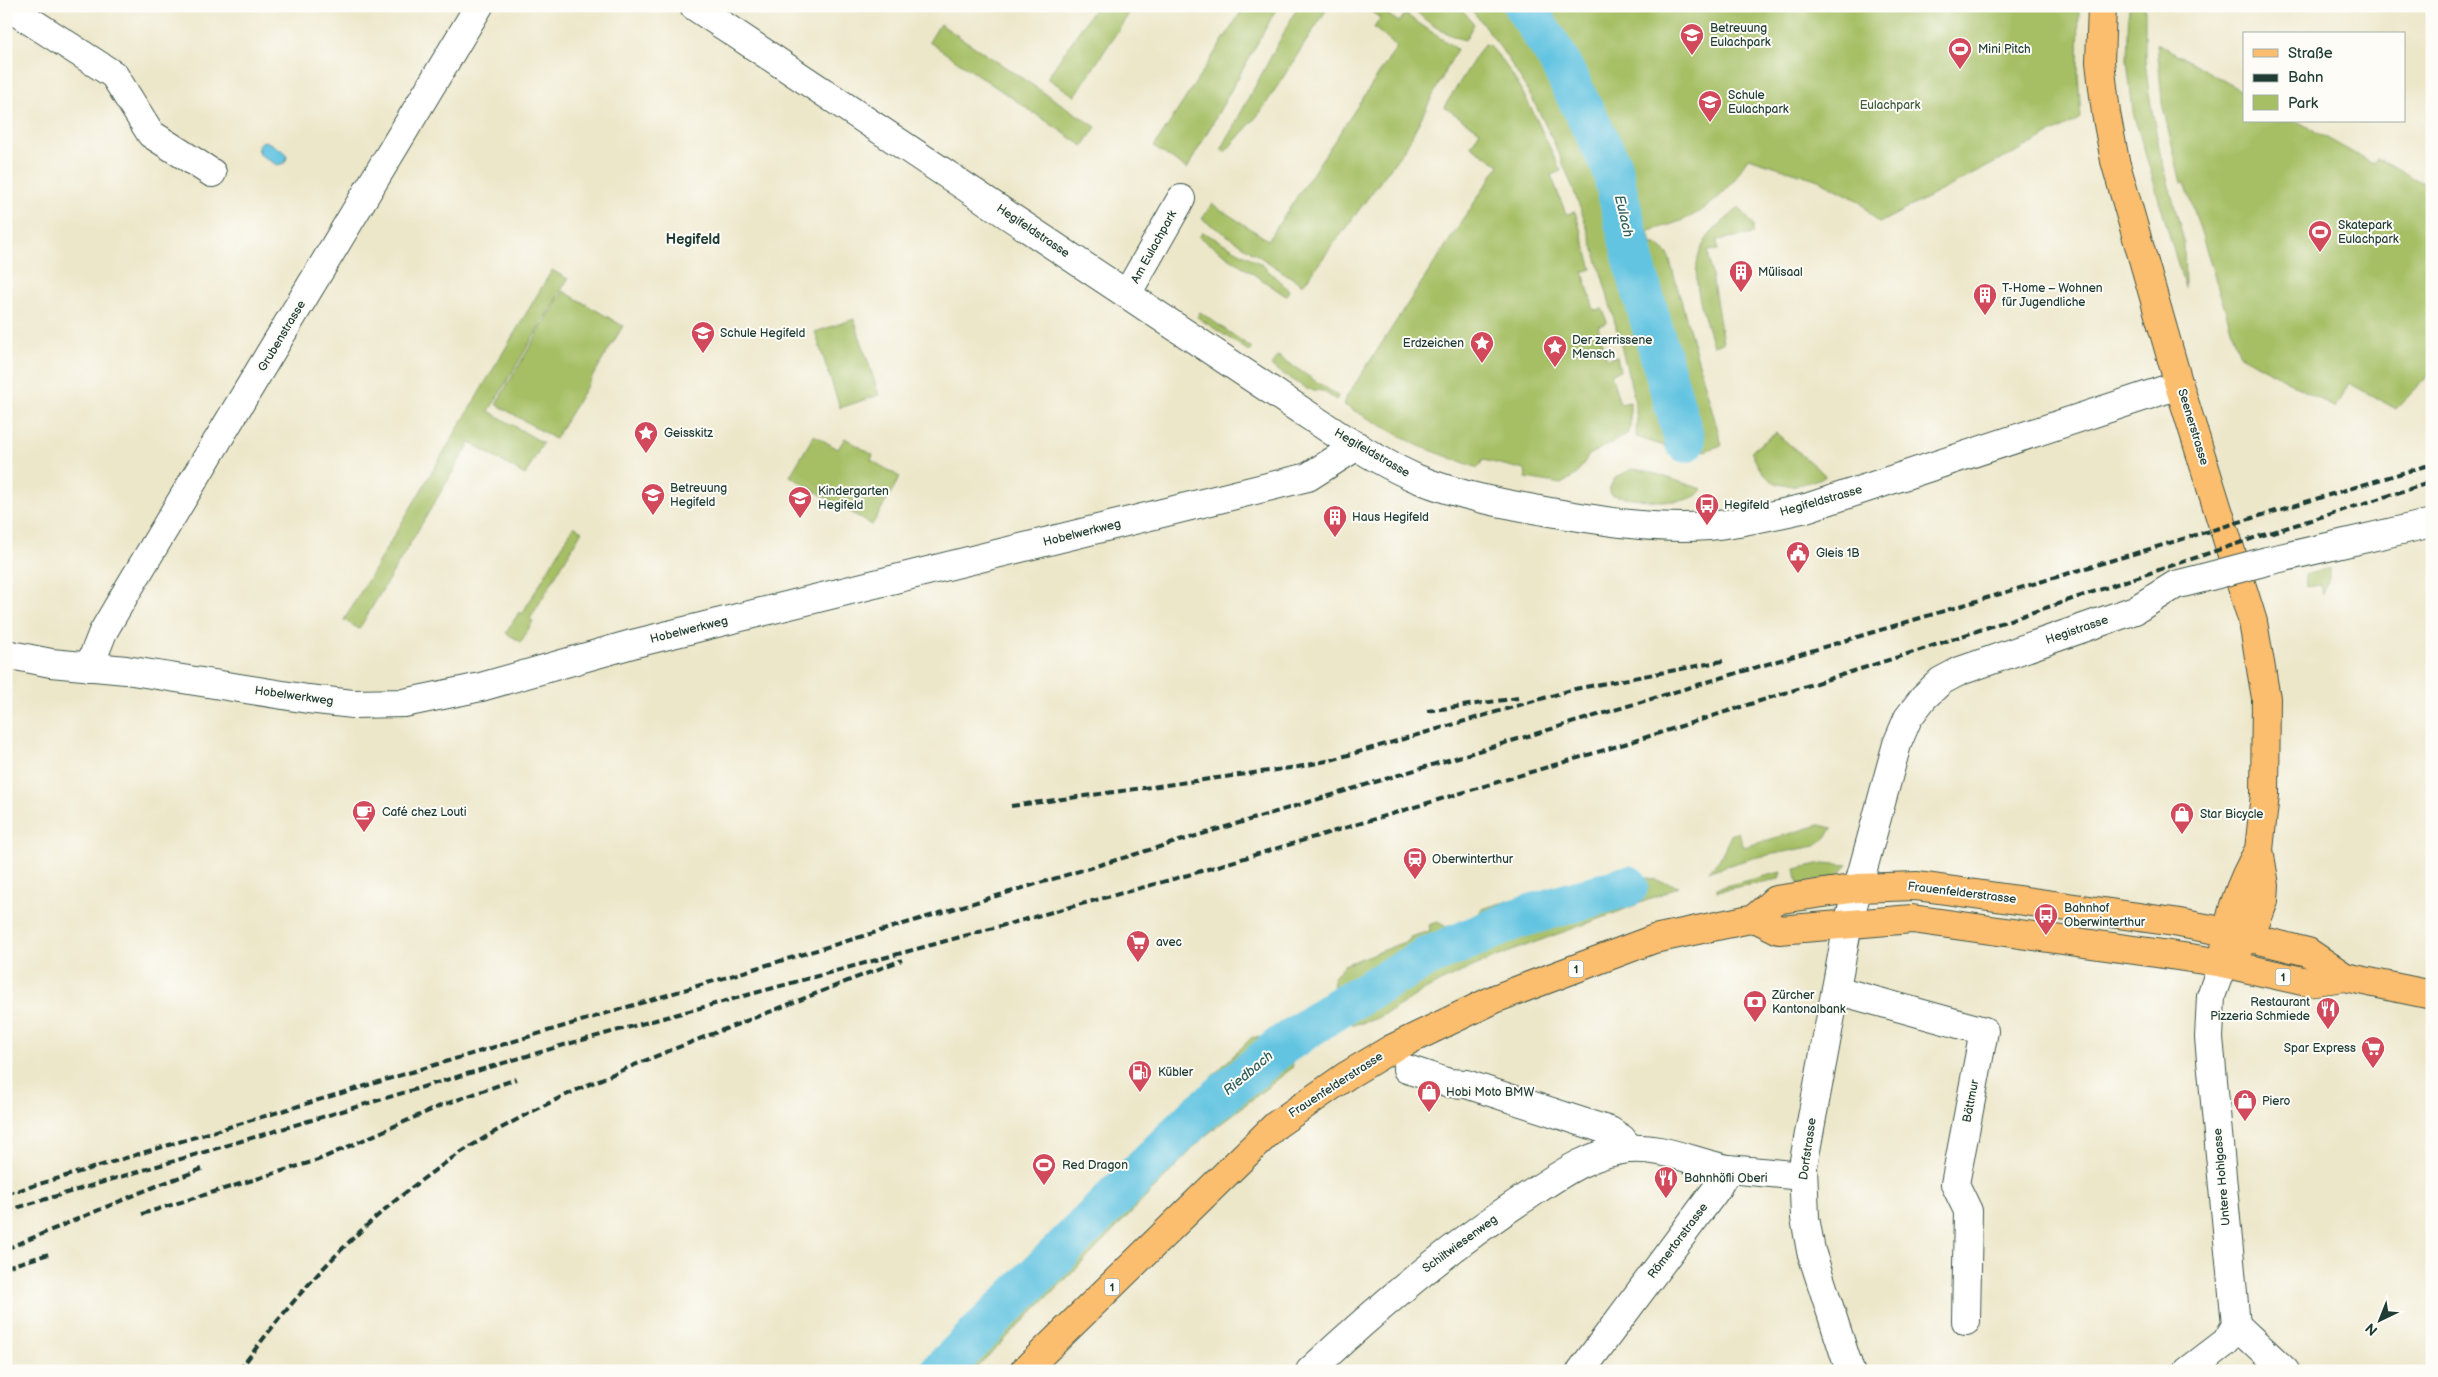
<svg xmlns="http://www.w3.org/2000/svg" width="2438" height="1377" viewBox="0 0 2438 1377" font-family="'Balsamiq Sans',sans-serif">
<style>
.green{fill:#a6bf65;stroke:#627e4c}
.water{fill:#63c4e1;stroke:#41808a}
.lines{fill:none;stroke-linecap:round;stroke-linejoin:round}
.river{stroke:#63c4e1;stroke-width:41}
.minor-casing{stroke:#3e564a;stroke-width:30}
.major-casing{stroke:#3e564a;stroke-width:30}
.minor{stroke:#fff;stroke-width:28}
.major{stroke:#fbbd6e;stroke-width:28}
.rail{stroke:#1f3d34;stroke-width:4;stroke-dasharray:8 4;stroke-linecap:butt}
.minor-bridge-casing{stroke:#3e564a;stroke-width:30;stroke-linecap:butt}
.minor-bridge{stroke:#fff;stroke-width:28}
.labels{text-anchor:middle;dominant-baseline:central;stroke-width:4;stroke-linejoin:round;paint-order:stroke}
.shield{fill:#fdfcf7;stroke:#62766e;stroke-width:1}
.shield-label{font-size:11px;font-weight:bold;fill:#1f3d34}
.poi-label{font-size:12px;fill:#1f3d34;stroke:#fdfcf7;text-anchor:start}
.park-label{font-size:12px;fill:#415e40;stroke:#fdfcf7}
.street-label{font-size:12px;fill:#1f3d34;stroke:#fdfcf7}
.water-label{font-size:14px;font-style:italic;fill:#305f5f;stroke:#fdfcf7}
.neighbourhood-label{font-size:14px;font-weight:bold;fill:#1f3d34;stroke:#fdfcf7}
</style>
<rect width="100%" height="100%" fill="#fdfcf7"/>
<filter id="ink" filterUnits="userSpaceOnUse"><feTurbulence type="fractalNoise" baseFrequency=".02" numOctaves="2"/><feDisplacementMap in="SourceGraphic" scale="10" xChannelSelector="R" yChannelSelector="G"/><feConvolveMatrix kernelMatrix="1 2 1 2 8 2 1 2 1" color-interpolation-filters="sRGB"/></filter>
<filter id="wash" filterUnits="userSpaceOnUse"><feTurbulence type="fractalNoise" baseFrequency=".0096" numOctaves="4" result="noise"/><feDisplacementMap in="SourceGraphic" scale="20" xChannelSelector="R" yChannelSelector="G"/><feGaussianBlur stdDeviation="1.12" result="paint"/><feColorMatrix in="noise" values="0 0 0 0 0 0 0 0 0 0 0 0 0 0 0 0 0 1.4 0 .05"/><feComposite in="paint" operator="in"/></filter>
<g filter="url(#wash)">
<rect width="100%" height="100%" fill="#ede7ca"/>
<!-- green -->
<g class="green">
<path d="M 1096,6 L 1134,6 L 1075,96 L 1047,78 Z"/>
<path d="M 1245,6 L 1278,6 L 1187,169 L 1154,147 Z"/>
<path d="M 1298,6 L 1329,6 L 1260,113 L 1225,152 L 1221,150 Z"/>
<path d="M 1363,6 L 1375,6 L 1399,22 L 1405,14 L 1457,49 L 1406,147 L 1303,285 L 1202,219 L 1212,204 L 1268,240 L 1397,47 L 1374,28 L 1380,18 Z"/>
<path d="M 1411,6 L 1459,6 L 1474,24 L 1465,40 C 1445,35 1425,22 1411,6 Z"/>
<path d="M 1468,6 L 2079,6 L 2078,74 L 2081,118 L 1879,223 L 1859,201 L 1819,180 L 1748,158 C 1742,166 1738,176 1731,184 C 1707,213 1683,222 1648,231 L 1651,244 L 1656,244 L 1668,254 L 1722,445 L 1704,451 L 1700,437 L 1667,447 L 1636,437 L 1637,420 L 1634,397 C 1599,258 1564,117 1468,6 Z"/>
<path d="M 2129,6 L 2145,6 L 2145,59 L 2149,94 L 2160,153 L 2184,241 L 2185,288 L 2133,112 L 2127,60 Z"/>
<path d="M 940,24 L 1096,127 L 1083,146 L 929,42 Z"/>
<path d="M 2157,43 L 2244,92 L 2244,121 L 2297,121 L 2373,164 L 2377,158 L 2432,188 L 2432,372 L 2396,409 L 2349,383 L 2335,408 L 2239,354 L 2185,182 L 2181,183 L 2162,103 Z"/>
<path d="M 1484,44 L 1489,45 C 1521,79 1540,128 1561,171 L 1551,175 L 1566,214 L 1575,212 L 1592,269 L 1583,272 L 1594,310 L 1603,309 L 1607,323 L 1598,326 L 1607,359 L 1617,356 L 1620,371 L 1611,374 L 1620,404 L 1630,402 L 1630,428 L 1627,434 L 1589,455 L 1576,475 L 1561,484 L 1526,478 L 1525,470 L 1483,460 L 1478,468 L 1419,446 L 1344,405 L 1347,396 L 1499,165 L 1471,146 L 1480,131 L 1444,107 Z"/>
<path d="M 1739,207 L 1753,225 L 1753,234 L 1717,240 L 1718,250 L 1708,251 L 1723,343 L 1713,346 C 1704,313 1685,271 1706,240 C 1714,227 1728,219 1739,207 Z"/>
<path d="M 1203,232 L 1261,264 L 1289,290 L 1286,296 L 1199,237 Z"/>
<path d="M 552,270 L 568,279 L 489,411 L 543,443 L 525,475 L 470,443 L 359,629 L 344,620 Z"/>
<path d="M 563,291 L 623,326 L 555,439 L 496,404 Z"/>
<path d="M 1200,312 L 1252,348 L 1250,352 L 1197,317 Z"/>
<path d="M 854,319 L 879,395 L 840,408 L 815,332 Z"/>
<path d="M 1278,356 L 1338,396 L 1336,400 L 1323,391 L 1307,389 L 1271,366 Z"/>
<path d="M 1776,433 L 1824,474 L 1825,477 C 1790,489 1768,494 1751,451 Z"/>
<path d="M 814,435 L 838,449 L 845,438 L 873,455 L 871,460 L 900,477 L 872,525 L 790,476 Z"/>
<path d="M 1632,469 L 1647,471 L 1702,489 C 1692,511 1630,497 1611,495 L 1609,489 L 1615,478 Z"/>
<path d="M 574,526 L 582,531 L 530,619 L 533,621 L 521,642 L 506,633 L 519,612 L 522,614 Z"/>
<path d="M 2329,568 L 2329,578 L 2323,595 L 2321,585 L 2306,587 L 2305,575 Z"/>
<path d="M 1819,825 L 1833,828 L 1823,841 L 1815,846 L 1753,858 L 1709,871 L 1719,860 L 1731,835 L 1738,832 L 1744,847 Z"/>
<path d="M 1823,863 L 1848,865 L 1836,876 L 1798,884 L 1795,869 Z"/>
<path d="M 1624,867 L 1625,872 L 1679,886 C 1597,925 1507,946 1427,989 C 1404,1001 1378,1024 1352,1024 L 1336,1001 L 1333,979 L 1344,965 L 1410,940 L 1410,937 L 1430,931 L 1428,925 L 1438,922 L 1446,927 L 1478,917 L 1481,909 Z"/>
<path d="M 1781,872 L 1779,879 L 1717,891 L 1717,888 Z"/>
<path d="M 1252,1037 L 1277,1040 L 1293,1063 L 1292,1068 L 1205,1136 L 1091,1254 L 973,1371 L 916,1371 Z"/>
</g>
<!-- water -->
<path class="water" d="M 266,141 L 285,152 L 287,157 L 285,163 L 277,165 L 259,154 L 258,146 L 261,142 Z"/>
<g class="lines">
<!-- river -->
<g class="river">
<path d="M 1524,6 L 1556,55 L 1611,165 L 1636,270 L 1685,442"/>
<path d="M 941,1371 L 1196,1116 L 1281,1046 L 1342,1005 L 1427,957 L 1519,918 L 1628,886"/>
</g>
</g>
</g>
<g filter="url(#ink)">
<g class="lines">
<!-- minor casing -->
<g class="minor-casing">
<g id="minor">
<path d="M 7,6 L 114,75 L 151,134 L 212,173"/>
<path d="M 694,6 L 1338,435 C 1364,451 1390,467 1418,479 C 1460,496 1505,504 1550,512 C 1602,521 1655,530 1709,526 C 1741,523 1774,515 1806,508 L 2179,385"/>
<path d="M 1127,294 L 1181,199"/>
<path d="M 2267,561 L 2432,523"/>
<path d="M 6,654 L 51,663 L 126,670 L 308,699 L 353,704 L 404,703 L 481,687 L 632,644 L 1308,477 L 1357,446"/>
<path d="M 89,667 L 103,632 L 127,591 L 479,6"/>
<path d="M 1836,990 L 1984,1031 L 1955,1184 L 1968,1211 L 1966,1321"/>
<path d="M 1407,1069 L 1449,1083 L 1466,1084 L 1610,1131 L 1622,1139 L 1630,1149"/>
<path d="M 2236,1325 L 2285,1371"/>
<path d="M 1310,1371 C 1378,1307 1448,1248 1526,1197 C 1558,1176 1589,1153 1628,1149 C 1663,1146 1695,1163 1728,1169"/>
<path d="M 1581,1371 L 1715,1191 L 1728,1169 L 1803,1176"/>
<path d="M 1850,1371 L 1811,1251 L 1805,1218 L 1803,1166 L 1848,924 L 1897,744 L 1908,718 L 1924,697 L 1941,681 L 1960,671 L 2135,610 L 2175,585 L 2203,578"/>
<path d="M 2188,1371 L 2226,1342 L 2236,1325 L 2209,1038 L 2211,996 L 2223,963"/>
</g>
</g>
<!-- major casing -->
<g class="major-casing">
<g id="major">
<path d="M 2102,6 L 2100,62 L 2106,113 L 2115,161 L 2179,385 L 2253,622 L 2266,698 L 2265,794 L 2259,850 L 2265,885 L 2264,901 L 2250,937 L 2223,963"/>
<path d="M 1755,918 L 1779,930 L 1912,919 L 2170,955 L 2223,963 L 2307,982 L 2345,977 L 2432,995"/>
<path d="M 2225,949 C 2229,912 2241,881 2259,850"/>
<path d="M 1024,1371 L 1276,1125 L 1346,1076 L 1391,1049 L 1497,998 L 1654,939 L 1755,918 L 1775,900 L 1858,888 L 1916,886 L 1932,888 L 2174,922 L 2227,932 L 2308,952 L 2345,977"/>
</g>
</g>
<!-- minor -->
<use href="#minor" class="minor"/>
<!-- major -->
<use href="#major" class="major"/>
<!-- rail -->
<g class="rail">
<path d="M 1427,711 L 1518,698"/>
<path d="M 1011,806 L 1298,767 L 1331,760 L 1575,689 L 1723,661"/>
<path d="M 6,1194 L 2432,464"/>
<path d="M 6,1211 L 564,1045 L 1188,875 L 1631,742 L 1923,649 L 2260,536 L 2432,482"/>
<path d="M 142,1214 L 318,1160 L 440,1106 L 516,1079"/>
<path d="M 6,1249 L 156,1186 L 202,1169"/>
<path d="M 6,1267 L 49,1254"/>
<path d="M 239,1371 C 293,1297 353,1230 427,1176 C 513,1112 613,1073 712,1034 C 776,1010 839,984 902,960"/>
</g>
<!-- minor-bridge casing -->
<g class="minor-bridge-casing">
<path id="minor-bridge" d="M 2203,578 L 2267,561"/>
</g>
<!-- minor-bridge -->
<use href="#minor-bridge" class="minor-bridge"/>
</g>
</g>
<!-- icons -->
<defs>
<g id="school-pin" transform="scale(1.25)"><path d="M0 17L-7.5 6A9.5 9.5 0 1 1 7.5 6Z" fill="#d1495b" stroke="#fdfcf7"/><path d="M0-5L7-2L0 1L-7-2ZM-4 1L0 2.5L4 1V4Q0 6-4 4Z" fill="#fff"/></g>
<g id="stadium-pin" transform="scale(1.25)"><path d="M0 17L-7.5 6A9.5 9.5 0 1 1 7.5 6Z" fill="#d1495b" stroke="#fdfcf7"/><path d="M0-5a6.5 5 0 1 0 0 10a6.5 5 0 1 0 0-10ZM-3.5-1.8h7v3.6h-7Z" fill="#fff"/></g>
<g id="building-pin" transform="scale(1.25)"><path d="M0 17L-7.5 6A9.5 9.5 0 1 1 7.5 6Z" fill="#d1495b" stroke="#fdfcf7"/><path d="M-4-6H4V6H1V3H-1V6H-4ZM-2.5-4.3h1.7v1.8h-1.7ZM.8-4.3h1.7v1.8H.8ZM-2.5-1h1.7V.8h-1.7ZM.8-1h1.7V.8H.8Z" fill="#fff"/></g>
<g id="sight-pin" transform="scale(1.25)"><path d="M0 17L-7.5 6A9.5 9.5 0 1 1 7.5 6Z" fill="#d1495b" stroke="#fdfcf7"/><path d="M0-6L1.8-2.2L6-1.7L2.9 1.2L3.7 5.4L0 3.3L-3.7 5.4L-2.9 1.2L-6-1.7L-1.8-2.2Z" fill="#fff"/></g>
<g id="bus-pin" transform="scale(1.25)"><path d="M0 17L-7.5 6A9.5 9.5 0 1 1 7.5 6Z" fill="#d1495b" stroke="#fdfcf7"/><path d="M-5-6H5V4H4V6H2V4H-2V6H-4V4H-5ZM-3.5-4V0h7V-4ZM-3.5 1.2v1.5H-2V1.2ZM2 1.2v1.5H3.5V1.2Z" fill="#fff"/></g>
<g id="civic-pin" transform="scale(1.25)"><path d="M0 17L-7.5 6A9.5 9.5 0 1 1 7.5 6Z" fill="#d1495b" stroke="#fdfcf7"/><path d="M-.6-6.5H3V-4.5H.6V-3L4-1V1h2V6H-6V1h2V-1L-.6-3ZM-1.2 2.5V6h2.4V2.5Z" fill="#fff"/></g>
<g id="cafe-pin" transform="scale(1.25)"><path d="M0 17L-7.5 6A9.5 9.5 0 1 1 7.5 6Z" fill="#d1495b" stroke="#fdfcf7"/><path d="M-5.5-4.5H6V0H3Q3 3.5 0 3.5H-2.5Q-5.5 3.5-5.5 0ZM3-3.2v2h1.7v-2ZM-6 4.5H4V6H-6Z" fill="#fff"/></g>
<g id="shop-pin" transform="scale(1.25)"><path d="M0 17L-7.5 6A9.5 9.5 0 1 1 7.5 6Z" fill="#d1495b" stroke="#fdfcf7"/><path d="M-5-2.5h2.3a2.7 3.5 0 0 1 5.4 0H5L5.5 6h-11ZM-1.5-2.5h3a1.5 2.3 0 0 0-3 0Z" fill="#fff"/></g>
<g id="station-pin" transform="scale(1.25)"><path d="M0 17L-7.5 6A9.5 9.5 0 1 1 7.5 6Z" fill="#d1495b" stroke="#fdfcf7"/><path d="M-3-6H3Q5-6 5-4V2Q5 4 3 4L4.5 6H3L1.5 4h-3L-3 6H-4.5L-3 4Q-5 4-5 2V-4Q-5-6-3-6ZM-3.5-4v3h7v-3ZM-3.5 1v1.5H-2V1ZM2 1v1.5H3.5V1Z" fill="#fff"/></g>
<g id="supermarket-pin" transform="scale(1.25)"><path d="M0 17L-7.5 6A9.5 9.5 0 1 1 7.5 6Z" fill="#d1495b" stroke="#fdfcf7"/><path d="M-6-5.5h2.5l.6 2H6L4.5 2H-2.5L-4.4-4H-6ZM-1.5 3.2a1.3 1.3 0 1 0 .1 0ZM3 3.2a1.3 1.3 0 1 0 .1 0Z" fill="#fff"/></g>
<g id="bank-pin" transform="scale(1.25)"><path d="M0 17L-7.5 6A9.5 9.5 0 1 1 7.5 6Z" fill="#d1495b" stroke="#fdfcf7"/><path d="M-6-4H6V4H-6ZM0-2.3a2.3 2.3 0 1 0 0 4.6a2.3 2.3 0 1 0 0-4.6Z" fill="#fff"/></g>
<g id="restaurant-pin" transform="scale(1.25)"><path d="M0 17L-7.5 6A9.5 9.5 0 1 1 7.5 6Z" fill="#d1495b" stroke="#fdfcf7"/><path d="M-5-6h1v4h1v-4h1v4h1v-4h1v5L-1.5 .5V6h-2V.5L-5-1ZM5-6V6H3V1.5H1.5Q1.5-4 5-6Z" fill="#fff"/></g>
<g id="fuel-pin" transform="scale(1.25)"><path d="M0 17L-7.5 6A9.5 9.5 0 1 1 7.5 6Z" fill="#d1495b" stroke="#fdfcf7"/><path d="M-5.5-6h7V0h2V4h1.3V-2.5L3-4.5l.8-.8L6-3V5H2.5V1h-1V6h-7ZM-4.2-4.7v3.2H.2V-4.7Z" fill="#fff"/></g>
</defs>
<g fill-rule="evenodd">
<use href="#school-pin" x="1692" y="35"/>
<use href="#stadium-pin" x="1960" y="49"/>
<use href="#school-pin" x="1710" y="102"/>
<use href="#stadium-pin" x="2320" y="232"/>
<use href="#building-pin" x="1741" y="272"/>
<use href="#building-pin" x="1985" y="295"/>
<use href="#school-pin" x="703" y="333"/>
<use href="#sight-pin" x="1482" y="343"/>
<use href="#sight-pin" x="1555" y="347"/>
<use href="#sight-pin" x="646" y="433"/>
<use href="#school-pin" x="653" y="495"/>
<use href="#school-pin" x="800" y="498"/>
<use href="#bus-pin" x="1707" y="505"/>
<use href="#building-pin" x="1335" y="517"/>
<use href="#civic-pin" x="1798" y="553"/>
<use href="#cafe-pin" x="364" y="812"/>
<use href="#shop-pin" x="2182" y="814"/>
<use href="#station-pin" x="1415" y="859"/>
<use href="#bus-pin" x="2046" y="915"/>
<use href="#supermarket-pin" x="1138" y="942"/>
<use href="#bank-pin" x="1755" y="1002"/>
<use href="#restaurant-pin" x="2328" y="1009"/>
<use href="#supermarket-pin" x="2373" y="1048"/>
<use href="#fuel-pin" x="1140" y="1072"/>
<use href="#shop-pin" x="1429" y="1092"/>
<use href="#shop-pin" x="2245" y="1101"/>
<use href="#stadium-pin" x="1044" y="1165"/>
<use href="#restaurant-pin" x="1666" y="1178"/>
</g>
<g class="labels">
<!-- shield labels -->
<g class="shield">
<rect x="1568.5" y="960.5" width="15" height="17" rx="4"/>
<rect x="2275.5" y="968.5" width="15" height="17" rx="4"/>
<rect x="1104.5" y="1278.5" width="15" height="17" rx="4"/>
</g>
<g class="shield-label">
<text x="1576" y="969">1</text>
<text x="2283" y="977">1</text>
<text x="1112" y="1287">1</text>
</g>
<!-- poi labels -->
<g class="poi-label">
<text x="1710" y="28">Betreuung<tspan x="1710" dy="14">Eulachpark</tspan></text>
<text x="1978" y="49">Mini Pitch</text>
<text x="1728" y="95">Schule<tspan x="1728" dy="14">Eulachpark</tspan></text>
<text x="2338" y="225">Skatepark<tspan x="2338" dy="14">Eulachpark</tspan></text>
<text x="1758" y="272">Mülisaal</text>
<text x="2002" y="288">T-Home – Wohnen<tspan x="2002" dy="14">für Jugendliche</tspan></text>
<text x="720" y="333">Schule Hegifeld</text>
<text x="1572" y="340">Der zerrissene<tspan x="1572" dy="14">Mensch</tspan></text>
<text x="1464" y="343" text-anchor="end">Erdzeichen</text>
<text x="664" y="433">Geisskitz</text>
<text x="670" y="488">Betreuung<tspan x="670" dy="14">Hegifeld</tspan></text>
<text x="818" y="491">Kindergarten<tspan x="818" dy="14">Hegifeld</tspan></text>
<text x="1724" y="505">Hegifeld</text>
<text x="1352" y="517">Haus Hegifeld</text>
<text x="1816" y="553">Gleis 1B</text>
<text x="382" y="812">Café chez Louti</text>
<text x="2200" y="814">Star Bicycle</text>
<text x="1432" y="859">Oberwinterthur</text>
<text x="2064" y="908">Bahnhof<tspan x="2064" dy="14">Oberwinterthur</tspan></text>
<text x="1156" y="942">avec</text>
<text x="1772" y="995">Zürcher<tspan x="1772" dy="14">Kantonalbank</tspan></text>
<text x="2310" y="1002" text-anchor="end">Restaurant<tspan x="2310" dy="14">Pizzeria Schmiede</tspan></text>
<text x="2356" y="1048" text-anchor="end">Spar Express</text>
<text x="1158" y="1072">Kübler</text>
<text x="1446" y="1092">Hobi Moto BMW</text>
<text x="2262" y="1101">Piero</text>
<text x="1062" y="1165">Red Dragon</text>
<text x="1684" y="1178">Bahnhöfli Oberi</text>
</g>
<!-- park labels -->
<g class="park-label">
<text x="1890" y="105">Eulachpark</text>
</g>
<!-- street labels -->
<g class="street-label">
<text transform="translate(1033 231) rotate(34)">Hegifeldstrasse</text>
<text transform="translate(1154 247) rotate(-61)">Am Eulachpark</text>
<text transform="translate(282 336) rotate(-59)">Grubenstrasse</text>
<text transform="translate(2193 427) rotate(73)">Seenerstrasse</text>
<text transform="translate(1372 453) rotate(30)">Hegifeldstrasse</text>
<text transform="translate(1821 501) rotate(-16)">Hegifeldstrasse</text>
<text transform="translate(1082 533) rotate(-14)">Hobelwerkweg</text>
<text transform="translate(689 630) rotate(-14)">Hobelwerkweg</text>
<text transform="translate(2077 630) rotate(-19)">Hegistrasse</text>
<text transform="translate(294 696) rotate(8)">Hobelwerkweg</text>
<text transform="translate(1962 893) rotate(7)">Frauenfelderstrasse</text>
<text transform="translate(1336 1085) rotate(-33)">Frauenfelderstrasse</text>
<text transform="translate(1971 1101) rotate(-79)">Bättmur</text>
<text transform="translate(1808 1149) rotate(-82)">Dorfstrasse</text>
<text transform="translate(2222 1177) rotate(-95)">Untere Hohlgasse</text>
<text transform="translate(1678 1241) rotate(-53)">Römertorstrasse</text>
<text transform="translate(1460 1244) rotate(-36)">Schiltwiesenweg</text>
</g>
<!-- water labels -->
<g class="water-label">
<text transform="translate(1624 216) rotate(77)">Eulach</text>
<text transform="translate(1248 1073) rotate(-40)">Riedbach</text>
</g>
<!-- neighbourhood labels -->
<g class="neighbourhood-label">
<text x="693" y="239">Hegifeld</text>
</g>
</g>
<!-- margin -->
<rect width="2438" height="1377" fill="none" stroke="#fdfcf7" stroke-width="25"/>
<!-- legend -->
<rect x="2243" y="32" width="162" height="90" fill="#fdfcf7" stroke="#a4b0a9"/>
<rect x="2253" y="49" width="25" height="8" fill="#fbbd6e" stroke="#a4b0a9"/>
<text x="2288" y="58" font-size="15" fill="#1f3d34">Straße</text>
<rect x="2253" y="74" width="25" height="8" fill="#1f3d34" stroke="#a4b0a9"/>
<text x="2288" y="82" font-size="15" fill="#1f3d34">Bahn</text>
<rect x="2253" y="95" width="25" height="15" fill="#a6bf65" stroke="#a4b0a9"/>
<text x="2288" y="108" font-size="15" fill="#1f3d34">Park</text>
<!-- north arrow -->
<g transform="translate(2380 1320) rotate(223)" stroke="#fdfcf7" stroke-width="4" paint-order="stroke">
<path d="M0-4L9 19L0 12L-9 19Z" fill="#1f3d34"/>
<text y="-8" font-size="14" font-weight="bold" text-anchor="middle" fill="#1f3d34">N</text>
</g>
</svg>
